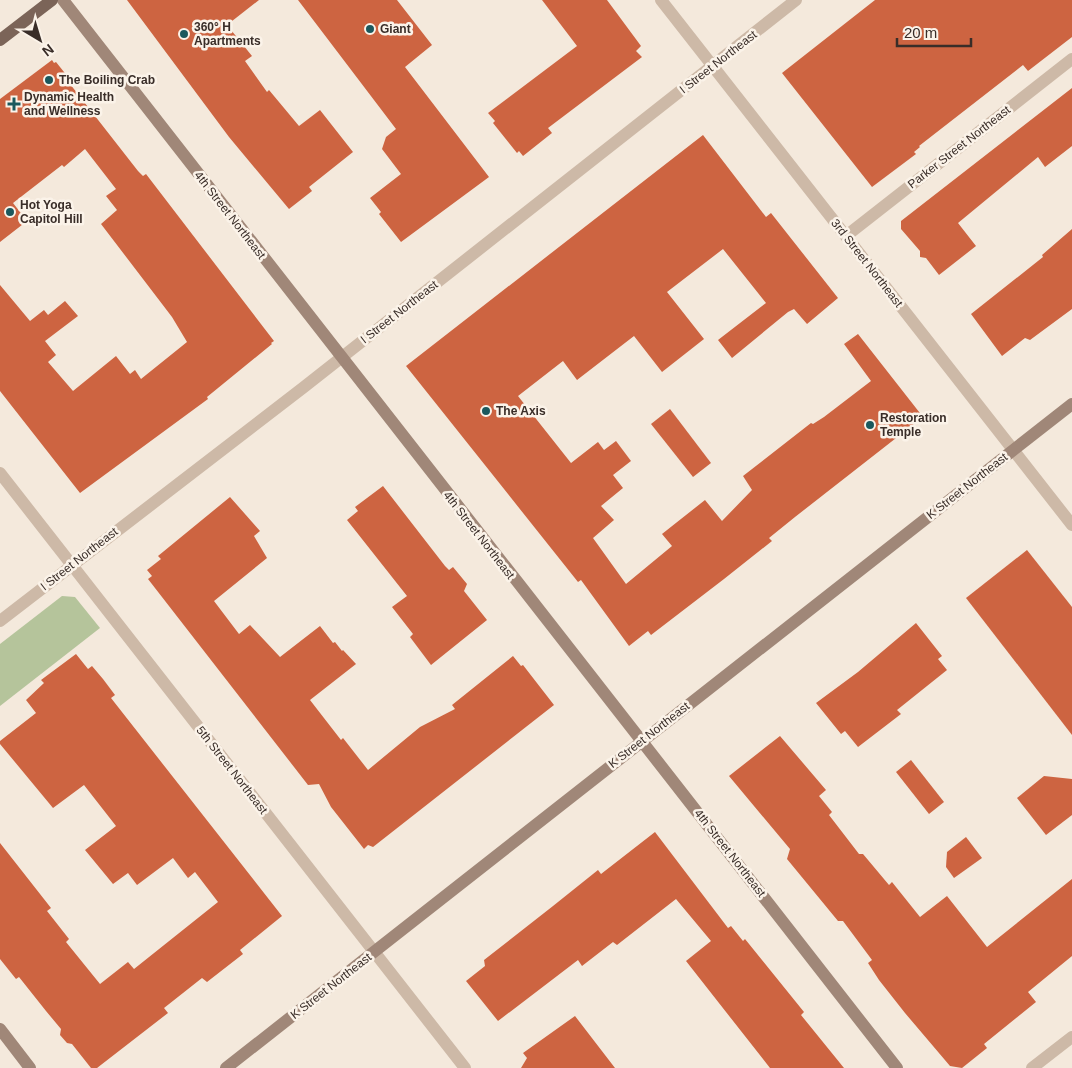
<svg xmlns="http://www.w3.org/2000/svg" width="1072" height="1068" viewBox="0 0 1072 1068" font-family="Helvetica,sans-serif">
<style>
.green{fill:#b5c49b}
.building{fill:#cd6441}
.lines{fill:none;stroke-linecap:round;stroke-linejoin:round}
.street{stroke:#cdb9a7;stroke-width:12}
.secondary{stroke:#a08778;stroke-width:12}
.primary{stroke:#7b6458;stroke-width:12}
.poi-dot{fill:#1b585d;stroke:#fbf3e9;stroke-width:2}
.labels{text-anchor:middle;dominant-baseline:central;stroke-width:5;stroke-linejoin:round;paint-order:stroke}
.poi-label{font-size:12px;font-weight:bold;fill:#392d28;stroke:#fbf3e9;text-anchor:start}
.street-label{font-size:12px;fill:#392d28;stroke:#fbf3e9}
</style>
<rect width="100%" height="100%" fill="#f4e9dc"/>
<!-- green -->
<path class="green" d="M 62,596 L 75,597 L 100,628 L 0,706 L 0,644 Z"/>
<!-- building -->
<g class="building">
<path d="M 127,0 L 259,0 L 227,25 L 252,56 L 245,61 L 267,92 L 269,90 L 299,126 L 320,110 L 353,152 L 309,187 L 312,191 L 289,209 L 229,137 Z"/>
<path d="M 298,0 L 397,0 L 432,45 L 405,67 L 489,177 L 401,242 L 379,214 L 381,212 L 370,198 L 401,174 L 382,149 L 386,137 L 396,129 Z"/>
<path d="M 542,0 L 607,0 L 641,46 L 636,51 L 642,57 L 548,128 L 552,133 L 523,156 L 519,151 L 517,153 L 493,123 L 495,121 L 488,113 L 577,46 Z"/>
<path d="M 875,0 L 1072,0 L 1072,37 L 1028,71 L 1023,65 L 919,146 L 920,147 L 914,152 L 916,154 L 872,187 L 782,73 Z"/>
<path d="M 52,60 L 54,63 L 56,62 L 72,82 L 70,84 L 138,171 L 143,176 L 146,174 L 274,341 L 271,343 L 272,344 L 207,397 L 208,399 L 80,493 L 0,391 L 0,285 L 30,321 L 44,310 L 48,315 L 65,301 L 78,316 L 45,341 L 56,355 L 48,362 L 73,391 L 116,356 L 130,374 L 135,370 L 141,379 L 187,342 L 172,317 L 101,224 L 117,210 L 106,196 L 116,189 L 85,149 L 64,167 L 62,165 L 13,203 L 27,221 L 0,242 L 0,99 Z"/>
<path d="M 1072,88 L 1072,146 L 1045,167 L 1038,157 L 958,223 L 976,246 L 939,275 L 926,258 L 920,257 L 920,251 L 901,229 L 901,221 Z"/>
<path d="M 703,135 L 766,217 L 771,213 L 838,298 L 807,324 L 794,309 L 788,312 L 732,358 L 718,340 L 766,303 L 723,249 L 667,292 L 704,339 L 662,372 L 634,336 L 577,380 L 563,361 L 518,396 L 571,463 L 598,442 L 604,450 L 616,441 L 631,461 L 613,475 L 623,488 L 601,506 L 614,520 L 593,538 L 626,584 L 672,546 L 662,534 L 705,500 L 722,521 L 752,490 L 743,476 L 811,423 L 813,424 L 824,417 L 871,381 L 844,344 L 858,334 L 923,417 L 795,517 L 769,538 L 772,541 L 724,579 L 651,635 L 648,631 L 629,646 L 581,580 L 578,582 L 406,366 Z"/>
<path d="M 1072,229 L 1072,309 L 1030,340 L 1025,338 L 1002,356 L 971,314 L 1043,257 L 1042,255 Z"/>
<path d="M 670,409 L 711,463 L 693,477 L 651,424 Z"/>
<path d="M 383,486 L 445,566 L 449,570 L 453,567 L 467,584 L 464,591 L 487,620 L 431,665 L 410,637 L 413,634 L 392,607 L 407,596 L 347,520 L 358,511 L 355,507 Z"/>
<path d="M 230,497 L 260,531 L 254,536 L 267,558 L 214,601 L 239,634 L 250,625 L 280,657 L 320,626 L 333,643 L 335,642 L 342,651 L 343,650 L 356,664 L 310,700 L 341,740 L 343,738 L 368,770 L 420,727 L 455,709 L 452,705 L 513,656 L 521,666 L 523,665 L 554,705 L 373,847 L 368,845 L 364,849 L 331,807 L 319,784 L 308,785 L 148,579 L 152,576 L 147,570 L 161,559 L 158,556 Z"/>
<path d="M 1027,550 L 1072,607 L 1072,735 L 966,598 Z"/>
<path d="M 916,623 L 942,656 L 938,659 L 947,670 L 897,710 L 901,714 L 858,747 L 845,731 L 841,734 L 816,703 L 858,672 Z"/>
<path d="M 76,654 L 88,669 L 92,666 L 103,679 L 115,695 L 111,698 L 282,916 L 240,950 L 243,954 L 207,982 L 202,978 L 164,1008 L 168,1013 L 97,1068 L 91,1068 L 72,1044 L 67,1043 L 60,1035 L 61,1029 L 46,1011 L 19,977 L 16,979 L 0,959 L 0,843 L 51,908 L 47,911 L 69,939 L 66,942 L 100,984 L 128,962 L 134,969 L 218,902 L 195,872 L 188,878 L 173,858 L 137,885 L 128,873 L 113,884 L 85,850 L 116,826 L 84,785 L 53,808 L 0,744 L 0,741 L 36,713 L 26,700 L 44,683 L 41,680 Z"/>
<path d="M 780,736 L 826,790 L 819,796 L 832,812 L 829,815 L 859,854 L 863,854 L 889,885 L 892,882 L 920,917 L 947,896 L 987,947 L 1072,879 L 1072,956 L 1028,992 L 1036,1002 L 984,1044 L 987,1048 L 962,1068 L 950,1066 L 905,1013 L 879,980 L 868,963 L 872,960 L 843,921 L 838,921 L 787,859 L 790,849 L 729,776 Z"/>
<path d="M 911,760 L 944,802 L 929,814 L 896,772 Z"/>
<path d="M 1044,776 L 1072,779 L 1072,815 L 1046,835 L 1017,798 Z"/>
<path d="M 655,832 L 728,928 L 731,926 L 743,941 L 745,939 L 804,1012 L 801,1015 L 844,1068 L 770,1068 L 686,961 L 711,941 L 676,899 L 617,945 L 613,942 L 582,966 L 578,960 L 498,1021 L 466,981 L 485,966 L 484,960 L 553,906 L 598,870 L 601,874 Z"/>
<path d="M 966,837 L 982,858 L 954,878 L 946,867 L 947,852 Z"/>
<path d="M 575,1016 L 615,1068 L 521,1068 L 527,1058 L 523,1053 Z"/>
</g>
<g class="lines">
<!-- street -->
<g class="street">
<path d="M 661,0 L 1072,525"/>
<path d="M 846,236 L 1072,59"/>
<path d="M 0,473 L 465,1068"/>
<path d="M 0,621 L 304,387 L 796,0"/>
<path d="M 1032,1068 L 1072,1037"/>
</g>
<!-- secondary -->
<g class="secondary">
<path d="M 63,0 L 897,1068"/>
<path d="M 0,1029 L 30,1068"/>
<path d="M 226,1068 L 1072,404"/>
</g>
<!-- primary -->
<path class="primary" d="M 0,40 L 52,0"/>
</g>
<!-- markers -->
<g class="poi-dot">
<circle cx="370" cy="29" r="5"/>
<circle cx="184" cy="34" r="5"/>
<circle cx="49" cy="80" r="5"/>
<path d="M11.5 96.5h5v5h5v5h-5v5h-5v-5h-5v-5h5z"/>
<circle cx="10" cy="212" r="5"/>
<circle cx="486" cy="411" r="5"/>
<circle cx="870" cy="425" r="5"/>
</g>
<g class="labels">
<!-- poi labels -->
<g class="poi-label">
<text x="194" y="27">360° H<tspan x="194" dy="14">Apartments</tspan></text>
<text x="380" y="29">Giant</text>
<text x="59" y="80">The Boiling Crab</text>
<text x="24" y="97">Dynamic Health<tspan x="24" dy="14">and Wellness</tspan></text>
<text x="20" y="205">Hot Yoga<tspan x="20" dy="14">Capitol Hill</tspan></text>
<text x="496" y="411">The Axis</text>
<text x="880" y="418">Restoration<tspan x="880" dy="14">Temple</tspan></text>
</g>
<!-- street labels -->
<g class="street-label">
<text transform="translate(718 62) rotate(-38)">I Street Northeast</text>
<text transform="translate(959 147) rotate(-38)">Parker Street Northeast</text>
<text transform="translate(230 215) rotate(52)">4th Street Northeast</text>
<text transform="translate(867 263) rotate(52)">3rd Street Northeast</text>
<text transform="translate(399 312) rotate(-38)">I Street Northeast</text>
<text transform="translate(967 486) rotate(-38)">K Street Northeast</text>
<text transform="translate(479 535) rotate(52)">4th Street Northeast</text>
<text transform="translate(79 559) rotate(-38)">I Street Northeast</text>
<text transform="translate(649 735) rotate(-38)">K Street Northeast</text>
<text transform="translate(232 770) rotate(52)">5th Street Northeast</text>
<text transform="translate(730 853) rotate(52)">4th Street Northeast</text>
<text transform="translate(331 986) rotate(-38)">K Street Northeast</text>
</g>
</g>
<!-- north arrow -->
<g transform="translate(40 40) rotate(142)" stroke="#fbf3e9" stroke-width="4" paint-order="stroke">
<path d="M0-4L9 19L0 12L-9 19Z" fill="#392d28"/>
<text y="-8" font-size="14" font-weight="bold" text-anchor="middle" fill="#392d28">N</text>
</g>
<!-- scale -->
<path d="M897 38v8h74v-8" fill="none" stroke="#392d28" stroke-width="2.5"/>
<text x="904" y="38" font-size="15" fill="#392d28" stroke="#fbf3e9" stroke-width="4" paint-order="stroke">20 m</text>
</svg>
